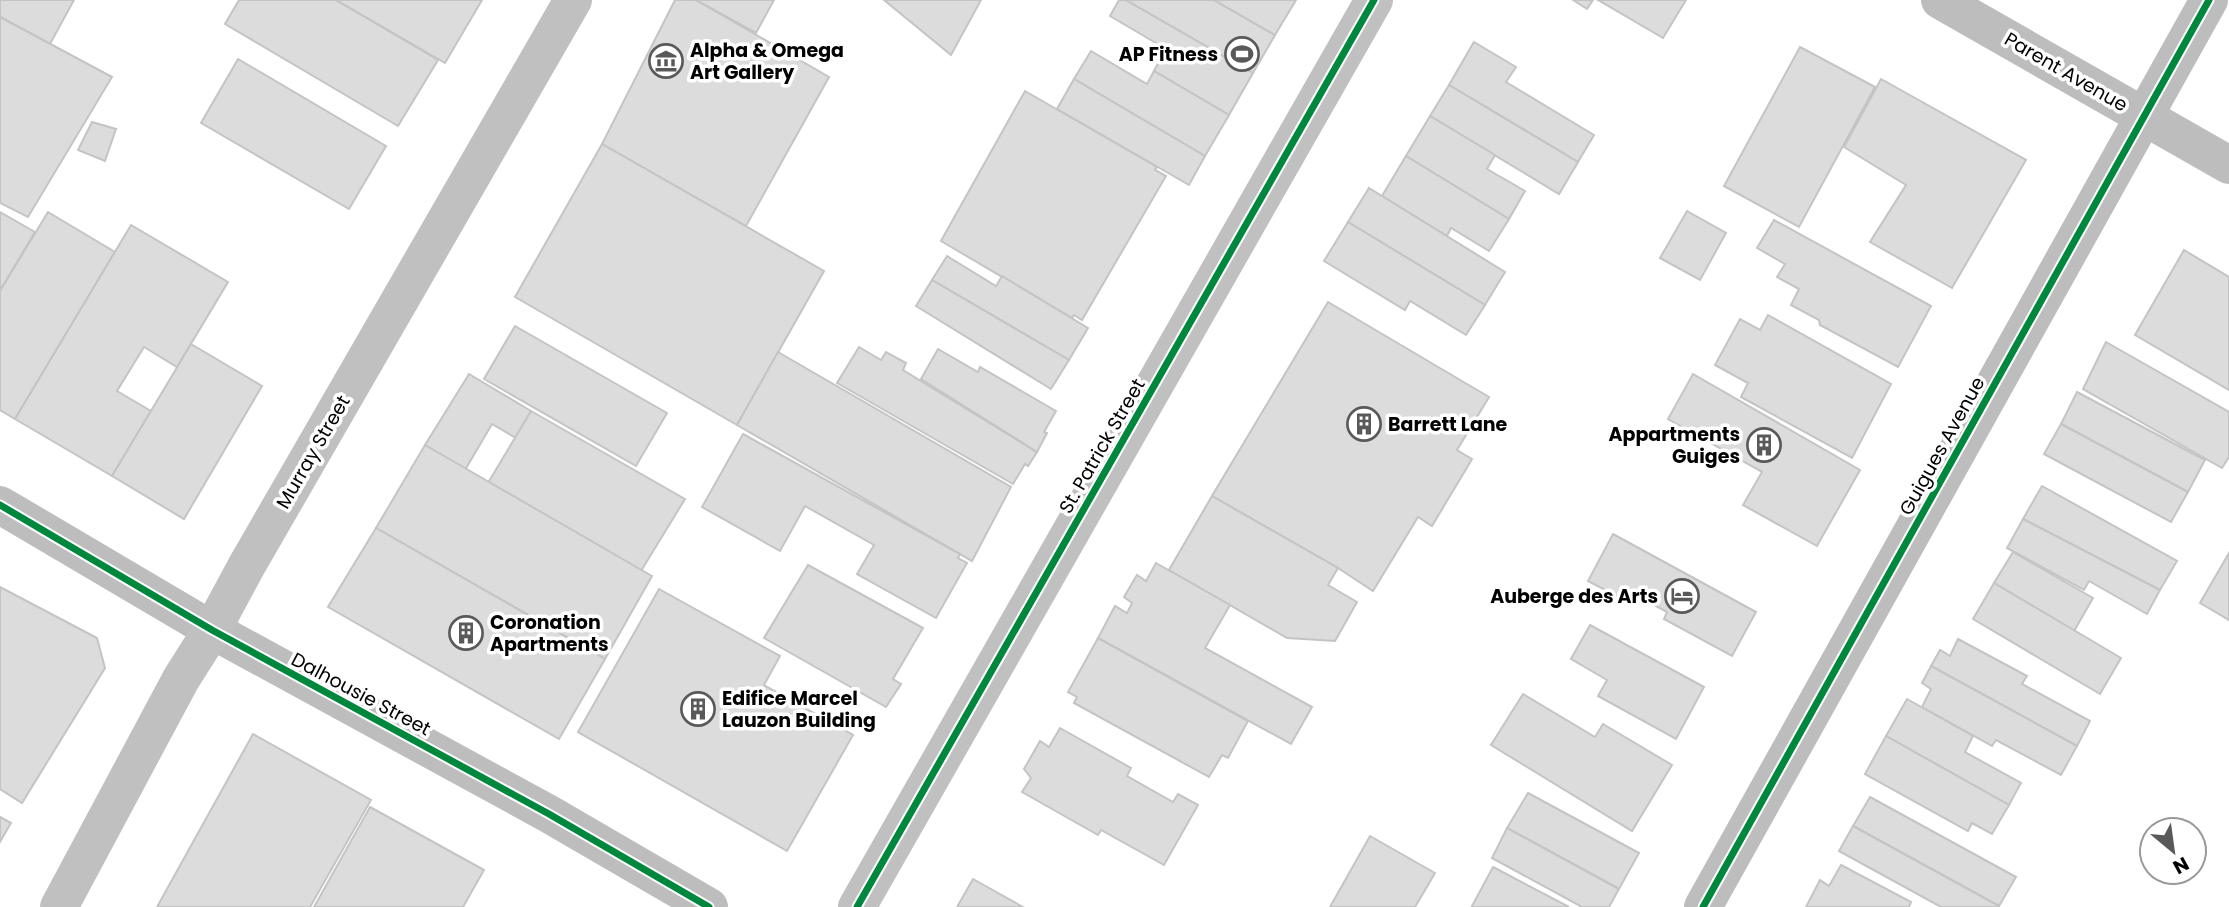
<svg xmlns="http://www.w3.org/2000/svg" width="2229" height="907" viewBox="0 0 2229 907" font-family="Poppins,sans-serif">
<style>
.building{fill:#dcdcdc;stroke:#c4c4c4;stroke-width:2}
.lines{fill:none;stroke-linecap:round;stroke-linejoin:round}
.minor{stroke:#bdbdbd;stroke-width:38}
.tertiary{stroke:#bdbdbd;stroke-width:38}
.secondary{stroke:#c0c0c0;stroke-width:38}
.cycleway-casing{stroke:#fff;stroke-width:11}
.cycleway{stroke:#00873e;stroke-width:7}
.labels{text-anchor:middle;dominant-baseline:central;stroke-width:7;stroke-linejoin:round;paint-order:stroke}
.poi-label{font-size:19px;font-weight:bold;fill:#000;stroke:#fff;text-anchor:start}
.street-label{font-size:19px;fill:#000;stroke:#fff}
</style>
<rect width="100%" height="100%" fill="#fff"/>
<!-- building -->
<g class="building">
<path d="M 0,0 L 74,0 L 50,44 L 0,17 Z"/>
<path d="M 239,0 L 336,0 L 438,60 L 398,126 L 225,24 Z"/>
<path d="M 336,0 L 482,0 L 445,63 Z"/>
<path d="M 675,0 L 696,0 L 829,77 L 746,226 L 602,144 Z"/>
<path d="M 696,0 L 774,0 L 756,33 Z"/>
<path d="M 884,0 L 981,0 L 951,55 Z"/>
<path d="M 1119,0 L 1126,0 L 1253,73 L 1229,115 L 1154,71 L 1166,49 L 1110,16 Z"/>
<path d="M 1126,0 L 1214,0 L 1275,35 L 1253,73 Z"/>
<path d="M 1214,0 L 1296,0 L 1275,35 Z"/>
<path d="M 1573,0 L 1593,0 L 1587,9 Z"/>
<path d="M 1598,0 L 1686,0 L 1663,38 Z"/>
<path d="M 0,17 L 112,77 L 28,217 L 0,203 Z"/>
<path d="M 1474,42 L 1516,67 L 1506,82 L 1594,135 L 1578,162 L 1449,85 Z"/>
<path d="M 1800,47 L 1875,87 L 1799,227 L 1724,186 Z"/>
<path d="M 1091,51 L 1147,84 L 1154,71 L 1229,115 L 1205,156 L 1074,79 Z"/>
<path d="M 238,59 L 386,146 L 349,209 L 201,123 Z"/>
<path d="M 1074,79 L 1205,156 L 1189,185 L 1057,109 Z"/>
<path d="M 1881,79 L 2026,160 L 1952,288 L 1870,242 L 1906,185 L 1844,147 Z"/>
<path d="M 1449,85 L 1578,162 L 1559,194 L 1430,116 Z"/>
<path d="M 1025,91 L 1157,167 L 1155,170 L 1166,176 L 1082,320 L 1074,315 L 1072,318 L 941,241 Z"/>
<path d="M 1430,116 L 1495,155 L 1487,169 L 1525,191 L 1509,219 L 1406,156 Z"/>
<path d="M 92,122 L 116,129 L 105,161 L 78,150 Z"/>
<path d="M 602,144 L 824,271 L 737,425 L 515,297 Z"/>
<path d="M 1406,156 L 1509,219 L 1489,251 L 1451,228 L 1447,236 L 1382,196 Z"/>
<path d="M 1369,188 L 1505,272 L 1485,305 L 1348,222 Z"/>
<path d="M 1687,211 L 1726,233 L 1700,280 L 1660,258 Z"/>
<path d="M 0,212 L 35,232 L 0,291 Z"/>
<path d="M 48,212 L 115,252 L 15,419 L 0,410 L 0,291 Z"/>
<path d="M 1774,220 L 1931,306 L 1898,367 L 1820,325 L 1819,320 L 1791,305 L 1799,289 L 1777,277 L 1785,264 L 1757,248 Z"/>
<path d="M 1348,222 L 1485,305 L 1466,335 L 1410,301 L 1405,310 L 1324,261 Z"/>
<path d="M 131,225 L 228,282 L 177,367 L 144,347 L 117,391 L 151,411 L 112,476 L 15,419 Z"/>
<path d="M 2184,250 L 2229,277 L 2229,390 L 2135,335 Z"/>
<path d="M 947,256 L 996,286 L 1002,276 L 1088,328 L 1069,360 L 932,280 Z"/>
<path d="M 932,280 L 1069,360 L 1051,389 L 916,306 Z"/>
<path d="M 1328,302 L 1489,397 L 1457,450 L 1472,459 L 1432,526 L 1418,517 L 1373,591 L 1338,568 L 1212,496 Z"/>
<path d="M 1768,315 L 1891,384 L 1852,458 L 1741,397 L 1748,383 L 1715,365 L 1740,319 L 1760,330 Z"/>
<path d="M 515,326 L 667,413 L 636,466 L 484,379 Z"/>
<path d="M 2106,342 L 2229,412 L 2229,457 L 2222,468 L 2083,389 Z"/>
<path d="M 191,344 L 262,386 L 184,519 L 112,476 Z"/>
<path d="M 859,347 L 881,360 L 886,352 L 906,363 L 903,370 L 1037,452 L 1028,466 L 1025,464 L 1013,484 L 837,383 Z"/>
<path d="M 938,349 L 978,372 L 980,367 L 1056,411 L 1044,432 L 1047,433 L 1037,452 L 921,379 Z"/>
<path d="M 778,352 L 1011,487 L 972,561 L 737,425 Z"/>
<path d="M 469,374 L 531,411 L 516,438 L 492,424 L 465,470 L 425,445 Z"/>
<path d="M 1693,374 L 1860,470 L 1817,546 L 1743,505 L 1762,472 L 1668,419 Z"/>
<path d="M 2077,392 L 2205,460 L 2188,492 L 2061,424 Z"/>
<path d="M 531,411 L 685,499 L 641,571 L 488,483 Z"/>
<path d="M 2061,424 L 2188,492 L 2171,522 L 2044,454 Z"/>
<path d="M 743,434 L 960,554 L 958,558 L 967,563 L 936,618 L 857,574 L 874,545 L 805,506 L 780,551 L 702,507 Z"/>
<path d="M 425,445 L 652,576 L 605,659 L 376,528 Z"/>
<path d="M 2042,486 L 2177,561 L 2160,590 L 2023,519 Z"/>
<path d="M 1212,496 L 1338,568 L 1328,585 L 1357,602 L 1335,641 L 1287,638 L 1169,570 Z"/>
<path d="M 2023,519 L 2160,590 L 2147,614 L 2089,581 L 2084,590 L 2007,548 Z"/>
<path d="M 376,528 L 605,659 L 559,739 L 328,607 Z"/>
<path d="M 1613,534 L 1756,612 L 1732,656 L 1664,619 L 1667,612 L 1629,591 L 1624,600 L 1588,581 Z"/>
<path d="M 2013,552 L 2093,598 L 2074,631 L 1994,583 Z"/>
<path d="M 2229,553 L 2229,620 L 2200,603 Z"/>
<path d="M 1156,563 L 1230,605 L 1205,648 L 1312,707 L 1291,744 L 1098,638 L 1115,606 L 1127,613 L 1132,603 L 1124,597 L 1137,575 L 1146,581 Z"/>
<path d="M 808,565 L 923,628 L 893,679 L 901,684 L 886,707 L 764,638 Z"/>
<path d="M 1994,583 L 2121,658 L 2100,694 L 1973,619 Z"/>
<path d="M 0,587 L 97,638 L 105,668 L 22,803 L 0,789 Z"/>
<path d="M 659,589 L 780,656 L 764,685 L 853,735 L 787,851 L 578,732 Z"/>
<path d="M 1590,625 L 1704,687 L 1676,739 L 1598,696 L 1607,680 L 1571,659 Z"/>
<path d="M 1098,638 L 1248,721 L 1228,758 L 1222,755 L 1209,777 L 1074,703 L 1077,697 L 1068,692 Z"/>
<path d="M 1958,639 L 2027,676 L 2022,684 L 2090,721 L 2077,746 L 1931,666 L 1940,650 L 1950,656 Z"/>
<path d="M 1931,666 L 2077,746 L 2061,775 L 1996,740 L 1992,746 L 1922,707 L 1931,689 L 1922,683 Z"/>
<path d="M 1523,694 L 1595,737 L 1603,724 L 1672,765 L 1632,831 L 1491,745 Z"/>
<path d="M 1907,699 L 1973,736 L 1965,752 L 2021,783 L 2009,805 L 1886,736 Z"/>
<path d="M 1060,728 L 1131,768 L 1127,776 L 1173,802 L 1178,794 L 1198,805 L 1164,865 L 1101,830 L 1098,835 L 1022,792 L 1031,778 L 1024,769 L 1040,741 L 1049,747 Z"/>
<path d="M 253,734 L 371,800 L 310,907 L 157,907 Z"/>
<path d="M 1886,736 L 2009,805 L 1992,834 L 1972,823 L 1968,831 L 1865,774 Z"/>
<path d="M 1528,793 L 1639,853 L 1619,889 L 1507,828 Z"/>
<path d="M 1870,797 L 2016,877 L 1999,906 L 1853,826 Z"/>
<path d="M 370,807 L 484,870 L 463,907 L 314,907 Z"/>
<path d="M 0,817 L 11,823 L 0,842 Z"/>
<path d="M 1853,826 L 1999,906 L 1999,907 L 1941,907 L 1839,851 Z"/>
<path d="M 1507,828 L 1619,889 L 1609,907 L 1582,907 L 1492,858 Z"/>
<path d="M 1370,836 L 1435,873 L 1415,907 L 1330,907 Z"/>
<path d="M 1841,865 L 1911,902 L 1909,907 L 1806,907 L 1820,880 L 1829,886 Z"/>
<path d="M 1493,867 L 1569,907 L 1474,907 L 1472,906 Z"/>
<path d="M 973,879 L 1023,907 L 957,907 Z"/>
</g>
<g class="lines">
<!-- minor -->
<g class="minor">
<path d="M 1940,0 L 2229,165"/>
<path d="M 1703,907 L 2209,0"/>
</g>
<!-- tertiary -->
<path class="tertiary" d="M 0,505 L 212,630 L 549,814 L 709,907"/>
<!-- secondary -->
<g class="secondary">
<path d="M 59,907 L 181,679 L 212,630 L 247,565 L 573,0"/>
<path d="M 857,907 L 1374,0"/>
</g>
<!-- cycleway casing -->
<g class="cycleway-casing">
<g id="cycleway">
<path d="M 0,505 L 212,630 L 549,814 L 709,907"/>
<path d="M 857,907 L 1374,0"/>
<path d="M 1703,907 L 2209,0"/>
</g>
</g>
<!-- cycleway -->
<use href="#cycleway" class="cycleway"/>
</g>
<!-- icons -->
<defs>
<g id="stadium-ring" transform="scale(1.75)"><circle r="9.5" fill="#fff" stroke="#595959" stroke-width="1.5"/><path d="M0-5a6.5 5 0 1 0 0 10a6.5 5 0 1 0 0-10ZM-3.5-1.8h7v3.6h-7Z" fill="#595959"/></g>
<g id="museum-ring" transform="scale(1.75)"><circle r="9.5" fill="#fff" stroke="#595959" stroke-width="1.5"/><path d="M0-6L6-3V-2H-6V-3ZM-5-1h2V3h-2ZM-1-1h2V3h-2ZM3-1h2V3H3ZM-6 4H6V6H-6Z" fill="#595959"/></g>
<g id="building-ring" transform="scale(1.75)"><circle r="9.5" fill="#fff" stroke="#595959" stroke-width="1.5"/><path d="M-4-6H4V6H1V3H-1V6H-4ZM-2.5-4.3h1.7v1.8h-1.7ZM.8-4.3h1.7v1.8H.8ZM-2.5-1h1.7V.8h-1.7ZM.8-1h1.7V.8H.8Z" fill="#595959"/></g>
<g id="hotel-ring" transform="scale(1.75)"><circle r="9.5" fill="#fff" stroke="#595959" stroke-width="1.5"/><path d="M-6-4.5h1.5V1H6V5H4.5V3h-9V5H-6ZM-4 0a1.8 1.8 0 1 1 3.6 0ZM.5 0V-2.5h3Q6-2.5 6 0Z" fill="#595959"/></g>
</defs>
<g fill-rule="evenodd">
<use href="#stadium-ring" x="1242" y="54"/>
<use href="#museum-ring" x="666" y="61"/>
<use href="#building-ring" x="1364" y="424"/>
<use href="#building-ring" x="1764" y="445"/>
<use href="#hotel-ring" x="1682" y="596"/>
<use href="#building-ring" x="466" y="633"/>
<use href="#building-ring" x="698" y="709"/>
</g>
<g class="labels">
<!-- poi labels -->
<g class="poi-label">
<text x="690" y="50">Alpha &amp; Omega<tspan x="690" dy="22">Art Gallery</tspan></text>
<text x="1218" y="54" text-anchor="end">AP Fitness</text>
<text x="1388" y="424">Barrett Lane</text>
<text x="1740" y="434" text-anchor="end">Appartments<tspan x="1740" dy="22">Guiges</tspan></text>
<text x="1658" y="596" text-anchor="end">Auberge des Arts</text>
<text x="490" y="622">Coronation<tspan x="490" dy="22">Apartments</tspan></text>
<text x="722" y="698">Edifice Marcel<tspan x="722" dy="22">Lauzon Building</tspan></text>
</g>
<!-- street labels -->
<g class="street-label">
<text transform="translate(2066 72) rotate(30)">Parent Avenue</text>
<text transform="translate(1102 446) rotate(-60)">St. Patrick Street</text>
<text transform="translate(1942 446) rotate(-61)">Guigues Avenue</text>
<text transform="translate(313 452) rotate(-60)">Murray Street</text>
<text transform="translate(361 694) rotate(28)">Dalhousie Street</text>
</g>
</g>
<!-- north arrow -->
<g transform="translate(2173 851) rotate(151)"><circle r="33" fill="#ffffff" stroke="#999999" stroke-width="2"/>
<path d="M0-5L12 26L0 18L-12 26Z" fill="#595959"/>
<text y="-10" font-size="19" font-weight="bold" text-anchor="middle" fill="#000000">N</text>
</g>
</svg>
